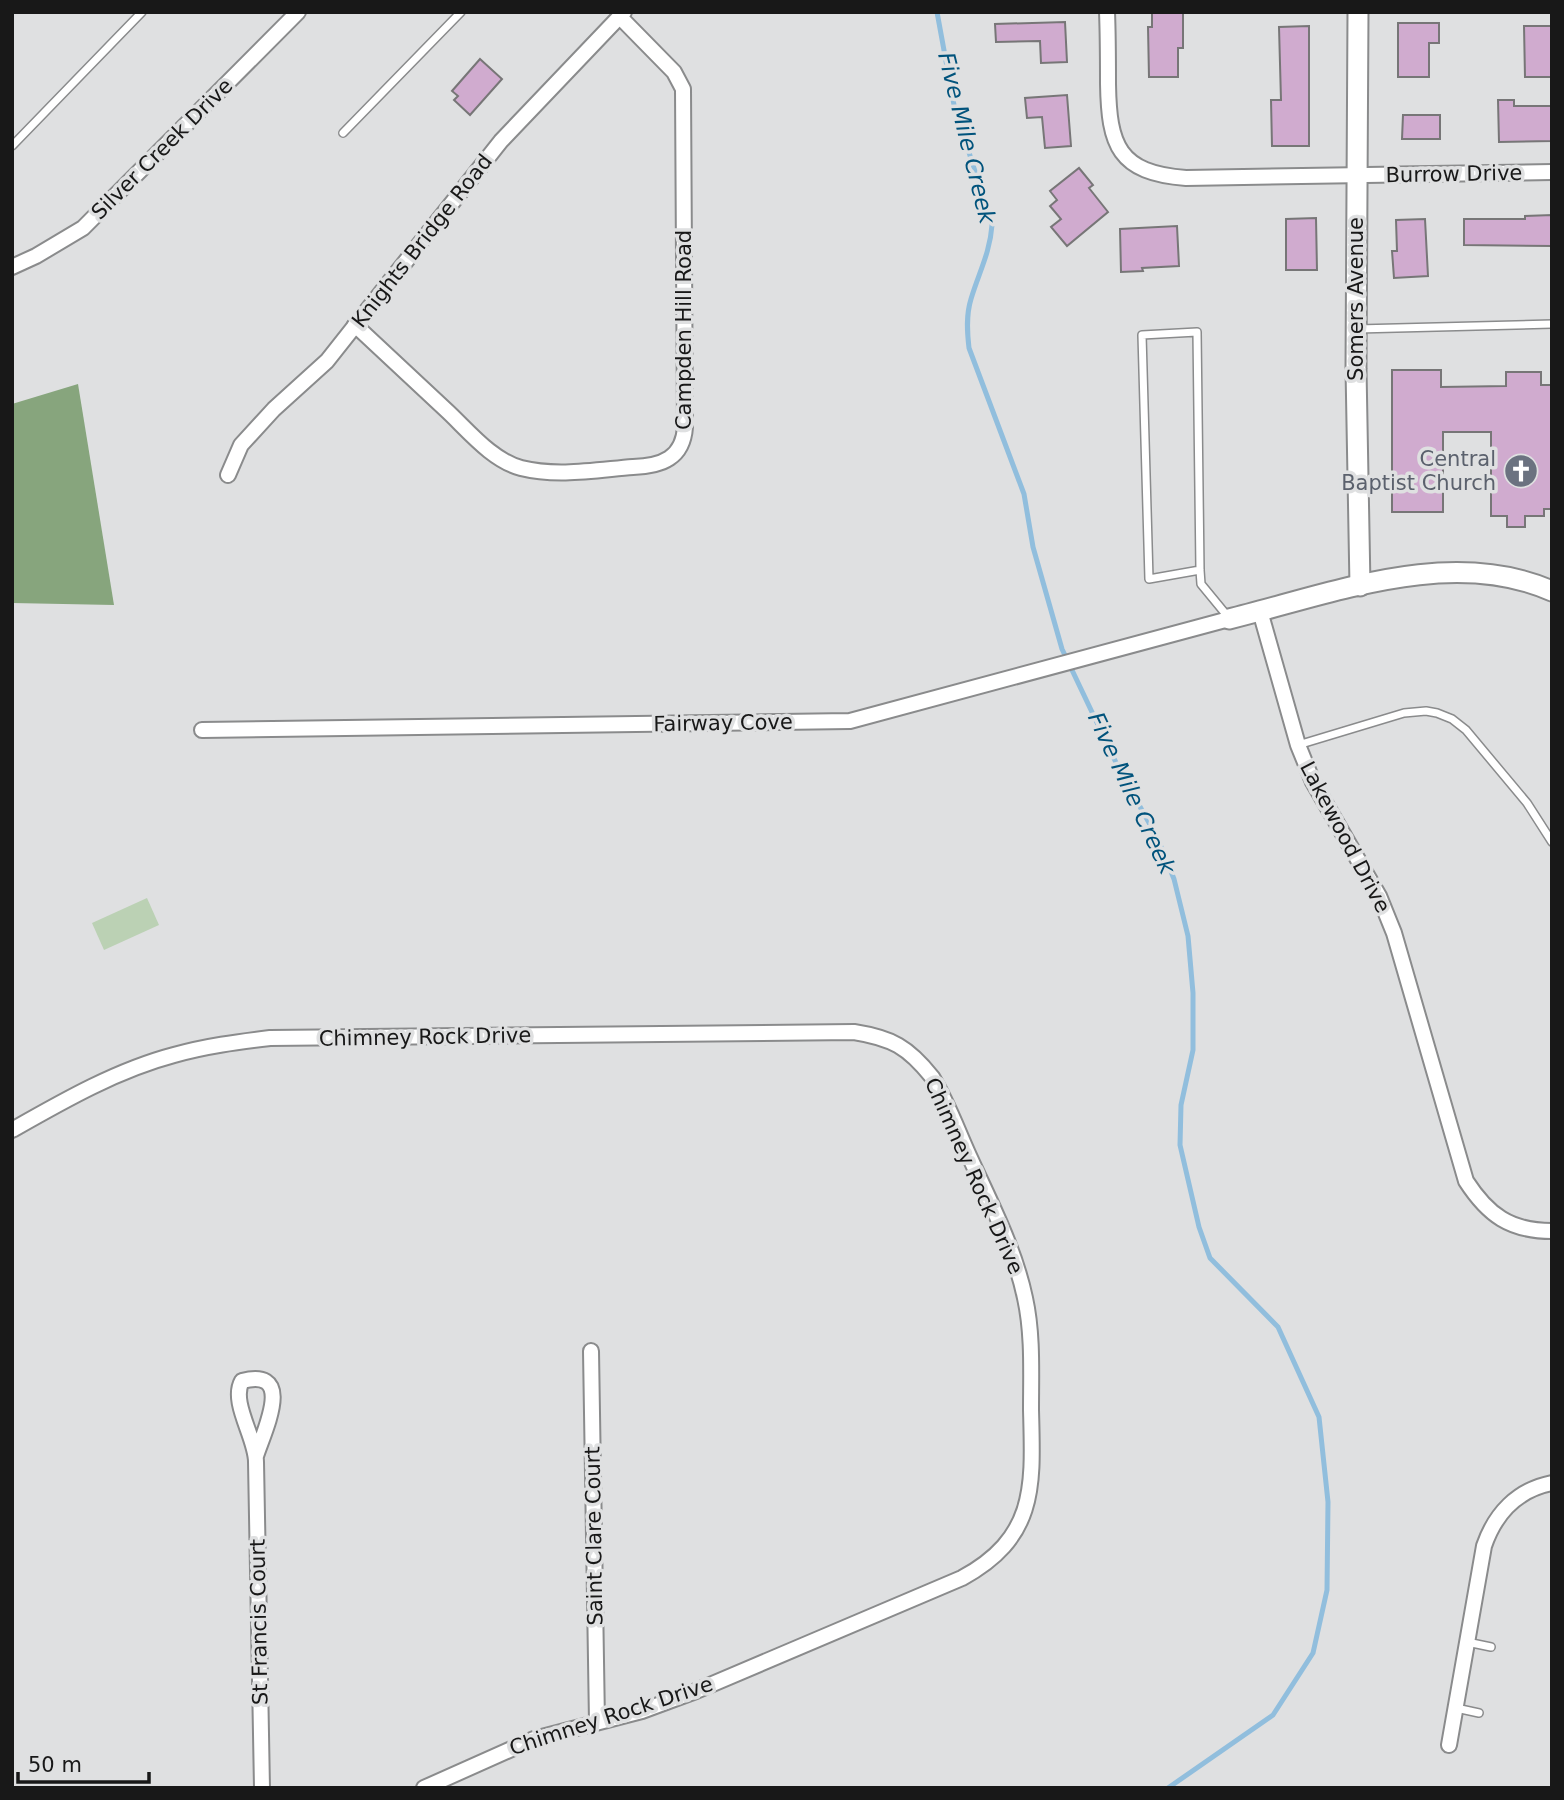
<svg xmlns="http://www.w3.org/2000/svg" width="1564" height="1800" viewBox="0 0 1564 1800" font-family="'DejaVu Sans',sans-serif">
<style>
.green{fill:#bbd1b4}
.forest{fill:#87a57d}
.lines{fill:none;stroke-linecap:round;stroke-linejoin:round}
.stream{stroke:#91bedd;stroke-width:5}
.building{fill:#d0abcf;stroke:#777677;stroke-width:2}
.lane-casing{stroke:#8a8b8c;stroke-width:10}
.street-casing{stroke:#8a8b8c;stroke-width:18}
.secondary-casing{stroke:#8a8b8c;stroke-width:23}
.lane{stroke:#fff;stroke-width:7}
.street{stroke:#fff;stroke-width:14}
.secondary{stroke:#fff;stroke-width:19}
.labels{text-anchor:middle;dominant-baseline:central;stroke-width:7;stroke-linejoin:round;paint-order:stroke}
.street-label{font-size:21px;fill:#181818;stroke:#dfe0e1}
.worship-label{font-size:21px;fill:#5b616d;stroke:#dfe0e1;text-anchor:end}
.water-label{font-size:23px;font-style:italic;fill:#01537c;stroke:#dfe0e1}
</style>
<rect width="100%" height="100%" fill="#dfe0e1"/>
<!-- green -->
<path class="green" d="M 147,898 L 159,925 L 104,950 L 92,923 Z"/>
<!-- forest -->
<path class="forest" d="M 78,384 L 114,605 L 12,603 L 12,404 Z"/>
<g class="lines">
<!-- stream -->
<path class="stream" d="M 937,12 L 954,105 L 992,225 C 990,253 979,272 971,299 C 966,315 967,331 969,348 L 1024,494 L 1033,547 L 1062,649 L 1120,771 L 1157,837 L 1174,879 L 1188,936 L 1193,993 L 1193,1050 L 1181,1105 L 1180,1145 L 1199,1227 L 1210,1258 L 1278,1327 L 1319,1417 L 1328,1502 L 1327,1590 L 1313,1653 L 1273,1715 L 1168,1788"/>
</g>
<!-- building -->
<g class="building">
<path d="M 1152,12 L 1183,12 L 1183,48 L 1178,48 L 1178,77 L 1149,77 L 1148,27 L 1152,27 Z"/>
<path d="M 1065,22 L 1067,62 L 1041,63 L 1040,41 L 996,42 L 995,24 Z"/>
<path d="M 1398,23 L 1439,23 L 1439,43 L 1429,43 L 1429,77 L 1398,77 Z"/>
<path d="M 1309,26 L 1309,146 L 1272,146 L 1271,100 L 1281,100 L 1279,27 Z"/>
<path d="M 1524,26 L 1552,26 L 1552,77 L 1525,77 Z"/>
<path d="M 480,59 L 502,79 L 470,115 L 454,100 L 458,96 L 452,91 Z"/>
<path d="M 1067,95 L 1071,146 L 1045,148 L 1042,117 L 1027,118 L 1025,98 Z"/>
<path d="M 1498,100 L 1514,100 L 1514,106 L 1552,106 L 1552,141 L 1499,142 Z"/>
<path d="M 1403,115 L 1440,115 L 1440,139 L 1402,139 Z"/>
<path d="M 1079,168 L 1093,185 L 1089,188 L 1108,212 L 1067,246 L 1051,227 L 1061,219 L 1050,206 L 1057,200 L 1050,191 Z"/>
<path d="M 1552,215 L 1552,246 L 1464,245 L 1464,219 L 1525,219 L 1525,216 Z"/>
<path d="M 1316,218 L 1317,270 L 1286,270 L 1286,219 Z"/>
<path d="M 1425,219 L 1428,276 L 1394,278 L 1392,251 L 1397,251 L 1396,220 Z"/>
<path d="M 1177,226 L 1179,266 L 1142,268 L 1143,271 L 1121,272 L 1120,229 Z"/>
<path d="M 1392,370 L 1441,370 L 1441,387 L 1506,386 L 1506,372 L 1541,372 L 1541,385 L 1552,385 L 1552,509 L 1544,509 L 1544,516 L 1525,516 L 1525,527 L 1507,527 L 1507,516 L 1491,516 L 1491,432 L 1443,432 L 1443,512 L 1392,512 Z"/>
</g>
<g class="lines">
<!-- lane casing -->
<g class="lane-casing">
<g id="lane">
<path d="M 343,133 L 461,12"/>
<path d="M 12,146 L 142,12"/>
<path d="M 1357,329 L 1552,324"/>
<path d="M 1200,570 L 1149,579 L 1142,335 L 1197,332 L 1200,570 L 1201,584 L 1229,618"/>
<path d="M 1298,745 L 1404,713 L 1426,711 L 1437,713 L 1452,719 L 1466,730 L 1527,803 L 1552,842"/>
<path d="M 1467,1642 L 1491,1647"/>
<path d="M 1456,1708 L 1479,1713"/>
</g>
</g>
<!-- street casing -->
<g class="street-casing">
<g id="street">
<path d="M 1107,12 C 1108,36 1108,60 1108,84 C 1109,145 1118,173 1186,178 L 1552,172"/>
<path d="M 12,267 L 36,256 L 83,228 L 298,12"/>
<path d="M 355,325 C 385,353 415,381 445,409 C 467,429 491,460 521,468 C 557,477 596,470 633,467 C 662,466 683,458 685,427 L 683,89 L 674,72 L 620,17"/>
<path d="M 228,475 L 241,445 L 274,409 L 327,361 L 501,141 L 624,12"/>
<path d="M 1260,611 L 1298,745 L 1313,782 L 1379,896 L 1394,933 L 1466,1181 C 1488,1215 1510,1231 1552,1231"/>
<path d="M 202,730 L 850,721 L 1229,619"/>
<path d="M 12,1130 C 63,1101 117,1070 174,1055 C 206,1046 237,1042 270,1038 L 854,1032 C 892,1038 908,1047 932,1077 C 948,1103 958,1132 971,1160 C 991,1204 1015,1250 1025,1298 C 1033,1334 1031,1373 1031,1410 C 1033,1486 1037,1537 962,1578 L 696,1691 L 642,1711 L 534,1739 L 424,1788"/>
<path d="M 591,1351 L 597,1722"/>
<path d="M 256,1456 C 264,1431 296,1367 242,1381 C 230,1402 256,1438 256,1462 C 258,1571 260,1679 262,1788"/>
<path d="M 1449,1745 L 1484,1546 C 1495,1514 1517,1490 1552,1483"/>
</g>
</g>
<!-- secondary casing -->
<g class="secondary-casing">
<g id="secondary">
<path d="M 1358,12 L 1356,369 L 1360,586"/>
<path d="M 1229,619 C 1331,594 1450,546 1552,591"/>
</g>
</g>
<!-- lane -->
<use href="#lane" class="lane"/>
<!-- street -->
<use href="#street" class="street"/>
<!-- secondary -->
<use href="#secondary" class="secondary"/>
</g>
<!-- icons -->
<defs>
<g id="church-disc" transform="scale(1.75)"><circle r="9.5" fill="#6b7280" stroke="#dfe0e1"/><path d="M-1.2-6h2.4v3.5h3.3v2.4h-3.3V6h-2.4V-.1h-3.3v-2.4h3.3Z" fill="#fff"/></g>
</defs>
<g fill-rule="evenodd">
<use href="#church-disc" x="1521" y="471"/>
</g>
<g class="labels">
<!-- street labels -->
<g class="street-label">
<text transform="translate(162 149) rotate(-45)">Silver Creek Drive</text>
<text transform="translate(1454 174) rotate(-1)">Burrow Drive</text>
<text transform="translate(422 241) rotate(-52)">Knights Bridge Road</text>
<text transform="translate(1356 299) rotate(-90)">Somers Avenue</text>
<text transform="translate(684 330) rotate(-90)">Campden Hill Road</text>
<text transform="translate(723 723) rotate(-1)">Fairway Cove</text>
<text transform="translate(1345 837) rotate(62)">Lakewood Drive</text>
<text transform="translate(425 1037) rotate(-1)">Chimney Rock Drive</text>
<text transform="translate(974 1176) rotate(66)">Chimney Rock Drive</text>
<text transform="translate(594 1536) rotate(-91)">Saint Clare Court</text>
<text transform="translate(259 1622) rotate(-91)">St Francis Court</text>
<text transform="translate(611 1716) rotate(-18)">Chimney Rock Drive</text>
</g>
<!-- worship labels -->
<g class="worship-label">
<text x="1496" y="459">Central<tspan x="1496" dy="24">Baptist Church</tspan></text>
</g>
<!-- water labels -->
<g class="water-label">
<text transform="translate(967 138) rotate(76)">Five Mile Creek</text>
<text transform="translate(1132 793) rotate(65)">Five Mile Creek</text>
</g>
</g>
<!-- border -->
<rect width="1564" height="1800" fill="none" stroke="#181818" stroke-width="28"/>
<!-- scale -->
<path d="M18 1772v10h131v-10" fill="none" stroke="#181818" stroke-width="3.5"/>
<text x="28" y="1772" font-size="21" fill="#181818" stroke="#dfe0e1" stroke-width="5" paint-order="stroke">50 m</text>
</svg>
